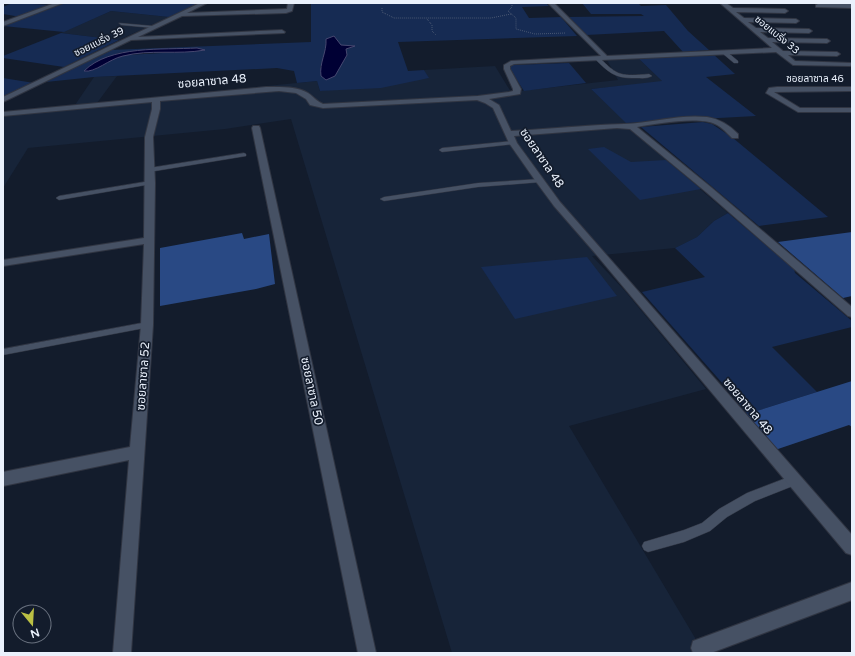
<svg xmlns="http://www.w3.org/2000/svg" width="855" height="656" viewBox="0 0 855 656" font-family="'Varela Round','Noto Sans Thai',sans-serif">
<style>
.built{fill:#172439}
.green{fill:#162b53;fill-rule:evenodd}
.forest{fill:#294984}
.water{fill:#000034;stroke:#464870}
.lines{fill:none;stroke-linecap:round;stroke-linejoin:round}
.service-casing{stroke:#303542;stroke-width:1}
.minor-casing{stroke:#303542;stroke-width:2}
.path{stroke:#7a8290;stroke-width:1;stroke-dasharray:0.5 1.5;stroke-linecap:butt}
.service{fill:#465164;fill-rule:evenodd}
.minor{fill:#465164;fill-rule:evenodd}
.labels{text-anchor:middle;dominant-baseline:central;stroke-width:3.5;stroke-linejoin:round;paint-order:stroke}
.far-street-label{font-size:10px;fill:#eaf1fc;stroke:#131c2c}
.street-label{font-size:12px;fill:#eaf1fc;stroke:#131c2c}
</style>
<rect width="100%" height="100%" fill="#131c2c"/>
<!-- built -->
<g class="built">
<path d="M 111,11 L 169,17 L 119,40 L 61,33 Z"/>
<path d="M 638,58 L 663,82 L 591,89 L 666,160 L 728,213 L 714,221 L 697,237 L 675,248 L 592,256 L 625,291 L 706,389 L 569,426 L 704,653 L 452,653 L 291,119 L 225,129 L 28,148 L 3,188 L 3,112 L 75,105 L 94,77 L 117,76 L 97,103 L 317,81 L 320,91 L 428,78 L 424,70 L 495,66 L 511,92 L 618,80 L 607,60 Z"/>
</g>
<!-- green -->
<g class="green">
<path d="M 12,3 L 54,5 L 21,17 L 3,14 L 3,7 Z"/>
<path d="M 65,3 L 200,3 L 169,17 L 111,11 L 64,32 L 3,26 Z"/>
<path d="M 311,3 L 546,3 L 549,6 L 522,7 L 529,18 L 561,17 L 577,36 L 398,42 L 408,71 L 424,70 L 429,78 L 381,88 L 320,91 L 317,81 L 297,83 L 294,71 L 277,68 L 94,77 L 46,82 L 110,50 L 311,42 ZM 354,46 L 346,49 L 347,55 L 343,62 L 320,68 L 327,47 ZM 197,48 L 204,50 L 197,51 L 127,55 L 113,58 L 94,70 L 87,68 L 118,53 L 135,51 Z"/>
<path d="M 582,3 L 638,3 L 641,6 L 666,5 L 688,31 L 709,50 L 683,52 L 664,31 L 586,35 L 569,17 L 644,16 L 641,14 L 591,14 Z"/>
<path d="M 61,33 L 119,40 L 64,67 L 3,58 L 3,56 Z"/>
<path d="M 713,54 L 735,74 L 706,77 L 756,116 L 626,123 L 591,89 L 662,81 L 638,58 Z"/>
<path d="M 569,63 L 586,83 L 524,91 L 509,68 L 512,65 Z"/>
<path d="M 3,78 L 34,83 L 3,97 Z"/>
<path d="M 703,122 L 712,124 L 733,138 L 828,217 L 759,226 L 641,127 Z"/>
<path d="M 604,147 L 631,162 L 666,160 L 701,189 L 640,200 L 588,149 Z"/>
<path d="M 728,213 L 794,269 L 795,273 L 852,321 L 852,327 L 772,347 L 817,392 L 747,414 L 724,385 L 642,292 L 705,277 L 675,248 L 697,237 L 714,221 Z"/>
<path d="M 587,257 L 617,296 L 515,319 L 481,267 Z"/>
</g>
<!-- forest -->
<g class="forest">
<path d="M 852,232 L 852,296 L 843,298 L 778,242 Z"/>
<path d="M 242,233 L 244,239 L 269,234 L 275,284 L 256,289 L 160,306 L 160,248 Z"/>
<path d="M 852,381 L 852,427 L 849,425 L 775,450 L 747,414 Z"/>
</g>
<!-- water -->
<g class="water">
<path d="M 334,36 L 341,45 L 355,46 L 346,49 L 347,55 L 335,76 L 326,80 L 321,76 C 319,63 327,52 326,39 Z"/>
<path d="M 197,48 L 205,50 C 178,55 150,49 123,56 C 109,59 95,73 84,71 C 110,45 163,50 197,48 Z"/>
</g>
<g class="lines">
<!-- service casing -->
<g class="service-casing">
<g id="service">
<path d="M 119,23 L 153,26 L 155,27 L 153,28 L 121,25 Z"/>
<path d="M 722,51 L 726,51 L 738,61 L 738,63 L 734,63 L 722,53 Z"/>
<path d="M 595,57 L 599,57 C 618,77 622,76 649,74 L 652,76 C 647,79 641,78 636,78 C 616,79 609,73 595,59 Z"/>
<path d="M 513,141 L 515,142 L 515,144 L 442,152 L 439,150 L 442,148 Z"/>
<path d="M 244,153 L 246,154 L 246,156 L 149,172 L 146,170 L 149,168 Z"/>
<path d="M 540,179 L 542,180 L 542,182 L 478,187 L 384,201 L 380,199 L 384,197 L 478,183 Z"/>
<path d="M 150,181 L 152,182 L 152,184 L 59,200 L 56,198 L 59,196 Z"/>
<path d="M 147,322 L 150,323 L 151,325 L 150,327 L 3,355 L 3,349 Z"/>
<path d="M 794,475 L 798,476 L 800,480 L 798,484 L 755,501 L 727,517 L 710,531 L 684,542 L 648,552 L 644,550 L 642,546 L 644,542 L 684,530 L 702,523 L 719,509 L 747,493 Z"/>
</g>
</g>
<!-- minor casing -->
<g class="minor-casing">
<g id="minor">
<path d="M 55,3 L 63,3 L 3,26 L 3,22 Z"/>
<path d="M 200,3 L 207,3 L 187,13 L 286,9 L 287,9 L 288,3 L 294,3 L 292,11 L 286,13 L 182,16 L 138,37 L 282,30 L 285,32 L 284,33 L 131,40 L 3,102 L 3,97 Z"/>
<path d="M 548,3 L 554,3 L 607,56 L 772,48 L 720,3 L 726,3 L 733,8 L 785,9 L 788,11 L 785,13 L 736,12 L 744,18 L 796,19 L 799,21 L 796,23 L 748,22 L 756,28 L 809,29 L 812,31 L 809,33 L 760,32 L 768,38 L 827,39 L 830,41 L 827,43 L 772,42 L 783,51 L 837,52 L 840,54 L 837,56 L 788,55 L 795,61 L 852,63 L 852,65 L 850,66 L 793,65 L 776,52 L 514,64 L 510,66 L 510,69 L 521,89 L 520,94 L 489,99 L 499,105 L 511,131 C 549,129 587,125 624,124 C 652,123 679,114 707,117 C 720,119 729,125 738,134 L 738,138 L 732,138 C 727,133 722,127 715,124 C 698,116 655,124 637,127 L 712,188 L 852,307 L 852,317 L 848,316 L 706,192 L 630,129 L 617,128 L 514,136 L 517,143 L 560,202 L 852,535 L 852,555 L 846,553 L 595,253 L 554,206 L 537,183 L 509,143 L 493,108 L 485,103 L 477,100 L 323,108 L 310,105 L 306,99 L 296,93 L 279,91 L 160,101 L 160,109 L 153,137 L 155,183 L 153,325 L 131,653 L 113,653 L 129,460 L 3,486 L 3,472 L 130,447 L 141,325 L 144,244 L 3,266 L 3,260 L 144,238 L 145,137 L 152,109 L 152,102 L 3,116 L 3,112 L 266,87 C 280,87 296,86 308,93 C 314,97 316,101 323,104 L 478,96 L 509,92 L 513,91 L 513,89 L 504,69 L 504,65 L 511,61 L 601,56 Z"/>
<path d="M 818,4 L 852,4 L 852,8 L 816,7 L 816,5 Z"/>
<path d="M 777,87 L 852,87 L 852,91 L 774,92 L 800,108 L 852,108 L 852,112 L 798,112 L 766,93 L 769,88 Z"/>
<path d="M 253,126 L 259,126 L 260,128 L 376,653 L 358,653 L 252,128 Z"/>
<path d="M 852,582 L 852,600 L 711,653 L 693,653 L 691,648 L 693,641 Z"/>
</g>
</g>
<!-- path -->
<g class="path">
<path d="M 512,3 L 512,7 L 508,11 L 516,18 L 516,29 L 535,34 L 566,33"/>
<path d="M 382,8 L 382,12 L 394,18 L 491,18 L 511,14"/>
<path d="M 427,19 L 432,25 L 432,31 L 436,35"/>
</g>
<!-- service -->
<use href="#service" class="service"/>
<!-- minor -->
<use href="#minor" class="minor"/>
</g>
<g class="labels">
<!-- far-street labels -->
<g class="far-street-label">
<text transform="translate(777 35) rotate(39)">ซอยแบริ่ง 33</text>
<text transform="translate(99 42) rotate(-26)">ซอยแบริ่ง 39</text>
<text x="815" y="79">ซอยลาซาล 46</text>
</g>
<!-- street labels -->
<g class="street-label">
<text transform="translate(212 81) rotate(-5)">ซอยลาซาล 48</text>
<text transform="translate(542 158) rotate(56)">ซอยลาซาล 48</text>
<text transform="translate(143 376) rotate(-86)">ซอยลาซาล 52</text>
<text transform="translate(312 391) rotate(78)">ซอยลาซาล 50</text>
<text transform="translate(748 406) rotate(50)">ซอยลาซาล 48</text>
</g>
</g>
<!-- border -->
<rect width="855" height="656" fill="none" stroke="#eaf1fc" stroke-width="8"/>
<!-- north arrow -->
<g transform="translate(32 624) rotate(162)"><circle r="19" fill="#131c2c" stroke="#69717f"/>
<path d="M0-3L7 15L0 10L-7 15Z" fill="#bbc044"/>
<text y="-6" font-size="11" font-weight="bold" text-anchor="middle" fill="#eaf1fc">N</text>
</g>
</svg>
